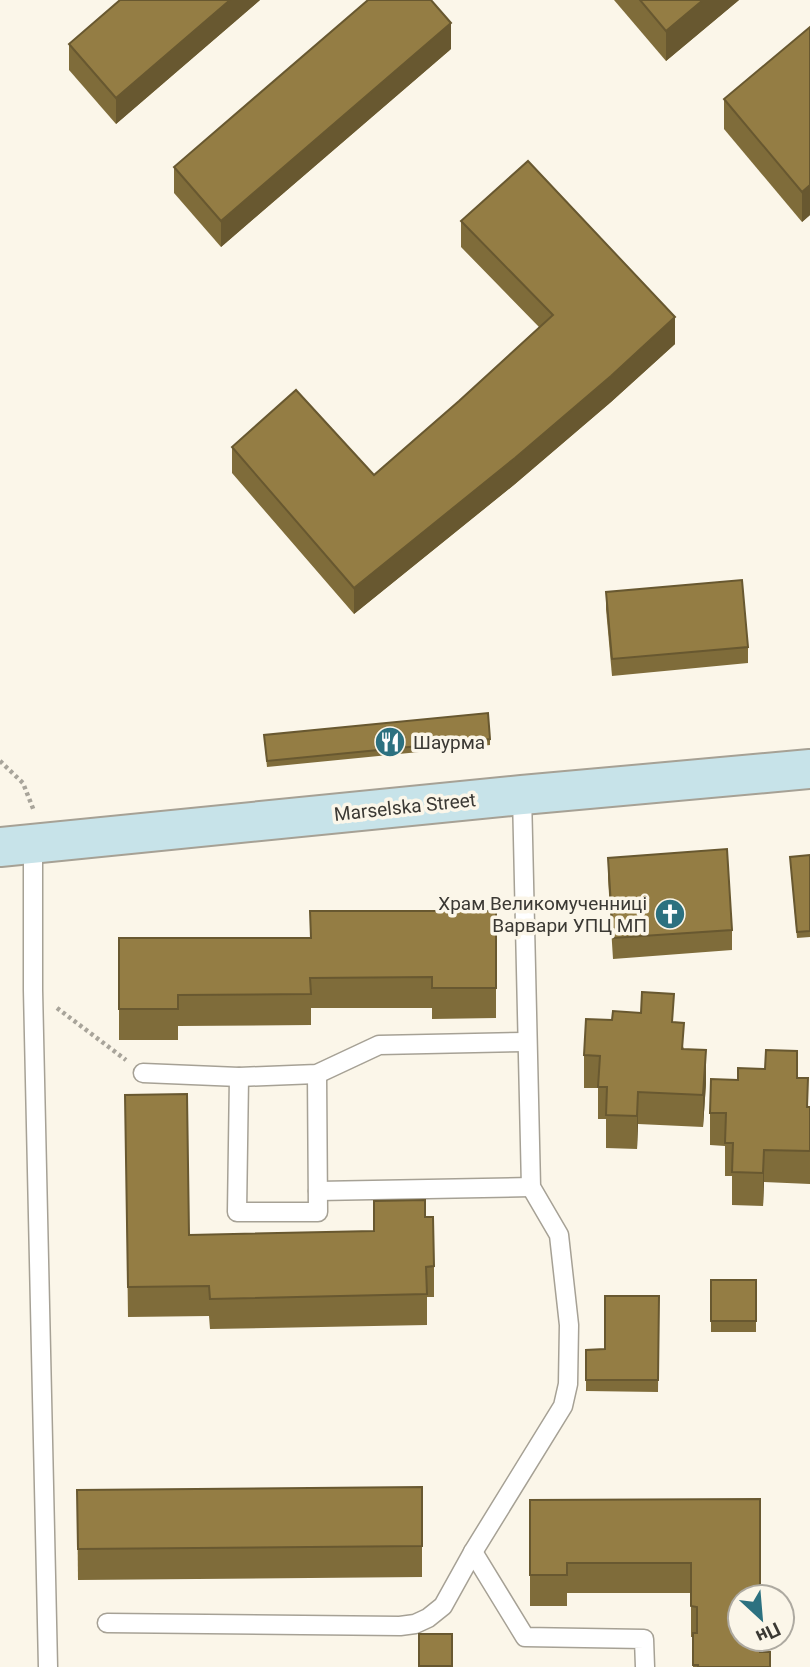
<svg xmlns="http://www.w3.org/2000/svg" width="810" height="1667" viewBox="0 0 810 1667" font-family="Roboto,sans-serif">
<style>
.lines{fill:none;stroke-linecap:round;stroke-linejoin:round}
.lane-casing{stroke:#a6a195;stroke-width:21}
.secondary-casing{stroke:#a6a195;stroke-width:42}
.path{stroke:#a8a49a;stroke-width:4.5;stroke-dasharray:3.5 3.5;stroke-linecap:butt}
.lane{stroke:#fff;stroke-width:18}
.secondary{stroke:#c7e3e9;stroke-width:38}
.wall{fill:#7f6c3a}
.shaded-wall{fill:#685830}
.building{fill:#947d44;stroke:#685830;stroke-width:2}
.labels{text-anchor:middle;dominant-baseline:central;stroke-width:7;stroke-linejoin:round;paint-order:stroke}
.poi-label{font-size:19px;fill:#3b3934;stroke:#fbf6e9;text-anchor:start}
.street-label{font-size:19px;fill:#3b3934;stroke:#fbf6e9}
</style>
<rect width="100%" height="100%" fill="#fbf6e9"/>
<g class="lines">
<!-- lane casing -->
<g class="lane-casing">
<g id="lane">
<path d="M 33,844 L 33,990 L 48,1667"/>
<path d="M 143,1073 L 239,1077 L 317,1074 L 379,1045 L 526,1042"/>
<path d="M 239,1077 L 237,1212 L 318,1212 L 317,1074"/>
<path d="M 318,1191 L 531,1187"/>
<path d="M 473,1552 L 525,1637 L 644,1639 L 645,1667"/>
<path d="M 107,1623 L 400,1626 L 415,1624 L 428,1618 L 443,1606 L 473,1552 L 563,1406 L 568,1384 L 569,1325 L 559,1235 L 531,1187 L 522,795"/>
</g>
</g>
<!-- secondary casing -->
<g class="secondary-casing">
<path id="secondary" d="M 0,847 L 522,795 L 810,769"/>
</g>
<!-- path -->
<g class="path">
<path d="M 0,761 L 23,783 L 34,811"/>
<path d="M 57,1008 L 126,1060"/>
</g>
<!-- lane -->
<use href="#lane" class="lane"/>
<!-- secondary -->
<use href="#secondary" class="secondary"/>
</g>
<!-- wall -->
<g class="wall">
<path d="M 120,0 L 260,0 L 116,124 L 69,70 L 69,44 Z"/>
<path d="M 614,0 L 739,0 L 666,61 Z"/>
<path d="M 810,27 L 810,215 L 802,222 L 724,129 L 724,99 Z"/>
<path d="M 451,49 L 221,247 L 174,193 L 174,167 Z"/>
<path d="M 461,221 L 675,344 L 611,402 L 515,484 L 354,614 L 232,473 L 232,447 L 374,475 L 459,401 L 539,327 L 461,247 Z"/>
<path d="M 606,592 L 748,647 L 748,663 L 612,676 L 606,609 Z"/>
<path d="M 264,735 L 490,739 L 490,745 L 267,767 Z"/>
<path d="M 810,855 L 810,937 L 797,938 L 790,857 Z"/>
<path d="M 608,858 L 732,930 L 732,950 L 613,959 L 608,878 Z"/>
<path d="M 496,911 L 496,1018 L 432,1019 L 432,1008 L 311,1008 L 311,1025 L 178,1026 L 178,1040 L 119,1040 L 119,938 L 310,938 Z"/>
<path d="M 674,1022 L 684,1049 L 706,1083 L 703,1127 L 638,1124 L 637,1149 L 606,1148 L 606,1119 L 598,1119 L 598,1088 L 584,1088 L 584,1055 Z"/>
<path d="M 797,1078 L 808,1107 L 810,1107 L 810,1184 L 764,1182 L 763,1206 L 732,1205 L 732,1176 L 725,1176 L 725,1146 L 710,1145 L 710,1113 L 738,1080 Z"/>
<path d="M 125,1095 L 189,1235 L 374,1231 L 425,1217 L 434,1266 L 434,1297 L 427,1297 L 427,1325 L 210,1329 L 209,1316 L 128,1317 Z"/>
<rect x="711" y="1280" width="45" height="52"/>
<path d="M 659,1296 L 658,1392 L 586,1391 L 586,1350 L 605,1349 Z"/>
<path d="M 422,1487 L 422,1577 L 78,1580 L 77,1490 Z"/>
<path d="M 760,1499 L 760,1652 L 770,1667 L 693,1667 L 693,1637 L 691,1637 L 691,1593 L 567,1593 L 567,1606 L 530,1606 L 530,1500 Z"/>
<rect x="419" y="1634" width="33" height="33"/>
</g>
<!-- shaded-wall -->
<g class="shaded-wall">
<path d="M 230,0 L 260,0 L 116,124 L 116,98 Z"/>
<path d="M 703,0 L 739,0 L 666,61 L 666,31 Z"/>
<path d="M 451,23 L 451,49 L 221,247 L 221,221 Z"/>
<path d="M 810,185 L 810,215 L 802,222 L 802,192 Z"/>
<path d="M 675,317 L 675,344 L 611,402 L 515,484 L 354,614 L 354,588 Z"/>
<path d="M 706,1050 L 706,1083 L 703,1127 L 703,1095 Z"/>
<path d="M 638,1092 L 638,1124 L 637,1149 L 637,1116 Z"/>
<path d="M 764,1150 L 764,1182 L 763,1206 L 763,1173 Z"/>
</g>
<!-- building -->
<g class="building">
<path d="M 120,0 L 230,0 L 116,98 L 69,44 Z"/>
<path d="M 368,0 L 431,0 L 451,23 L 221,221 L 174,167 Z"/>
<path d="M 640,0 L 703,0 L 666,31 Z"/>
<path d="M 810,27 L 810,185 L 802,192 L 724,99 Z"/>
<path d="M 528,161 L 675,317 L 611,376 L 515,458 L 354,588 L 232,447 L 296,390 L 374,475 L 459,401 L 553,315 L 461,221 Z"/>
<path d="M 742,580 L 748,647 L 612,659 L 606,592 Z"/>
<path d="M 488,713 L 490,739 L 267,761 L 264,735 Z"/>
<path d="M 727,849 L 732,930 L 613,938 L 608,858 Z"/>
<path d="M 810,855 L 810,931 L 797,932 L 790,857 Z"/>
<path d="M 310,911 L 496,911 L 496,988 L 432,988 L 432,977 L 310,978 L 311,994 L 178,995 L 178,1009 L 119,1009 L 119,938 L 311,938 Z"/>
<path d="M 642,992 L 674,994 L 672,1022 L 684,1023 L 682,1049 L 706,1050 L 703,1095 L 638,1092 L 637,1116 L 606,1115 L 607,1087 L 598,1087 L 600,1056 L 584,1055 L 586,1019 L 612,1020 L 613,1011 L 641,1013 Z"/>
<path d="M 766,1050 L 797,1051 L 797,1078 L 808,1078 L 807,1107 L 810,1107 L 810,1151 L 764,1150 L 763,1173 L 732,1172 L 733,1143 L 725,1143 L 726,1113 L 710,1113 L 711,1079 L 738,1080 L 738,1068 L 765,1069 Z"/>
<path d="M 187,1094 L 189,1235 L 374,1231 L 374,1201 L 425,1200 L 425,1217 L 433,1217 L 434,1266 L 426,1267 L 427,1294 L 210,1299 L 209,1286 L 128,1287 L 125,1095 Z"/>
<rect x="711" y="1280" width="45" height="41"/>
<path d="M 605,1296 L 659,1296 L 658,1380 L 586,1380 L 586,1350 L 605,1349 Z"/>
<path d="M 422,1487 L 422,1546 L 78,1549 L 77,1490 Z"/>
<path d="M 760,1499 L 760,1597 L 740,1597 L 740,1639 L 760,1639 L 760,1652 L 770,1652 L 770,1667 L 698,1667 L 698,1665 L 693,1665 L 693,1633 L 697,1633 L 697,1607 L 691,1606 L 691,1563 L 567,1563 L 567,1575 L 530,1575 L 530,1500 Z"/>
<rect x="419" y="1634" width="33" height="32"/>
</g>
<!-- icons -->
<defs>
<g id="restaurant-disc" transform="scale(1.575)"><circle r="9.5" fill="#2c7180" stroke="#fbf6e9"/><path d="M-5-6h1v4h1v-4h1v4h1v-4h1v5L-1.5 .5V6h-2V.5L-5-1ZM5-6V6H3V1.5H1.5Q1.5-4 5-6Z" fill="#fff"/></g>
<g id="church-disc" transform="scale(1.575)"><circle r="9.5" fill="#2c7180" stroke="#fbf6e9"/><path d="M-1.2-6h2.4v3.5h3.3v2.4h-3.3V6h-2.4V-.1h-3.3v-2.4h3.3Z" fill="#fff"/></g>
</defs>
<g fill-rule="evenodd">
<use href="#restaurant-disc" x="390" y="742"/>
<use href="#church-disc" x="670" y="914"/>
</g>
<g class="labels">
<!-- poi labels -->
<g class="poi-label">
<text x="413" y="742">Шаурма</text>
<text x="647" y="903" text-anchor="end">Храм Великомученниці<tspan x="647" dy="22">Варвари УПЦ МП</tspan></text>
</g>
<!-- street labels -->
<g class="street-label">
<text transform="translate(405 807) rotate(-6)">Marselska Street</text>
</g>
</g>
<!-- north arrow -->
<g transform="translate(761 1618) rotate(154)"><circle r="33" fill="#fbf6e9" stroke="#aeaaa1" stroke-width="2"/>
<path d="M0-5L12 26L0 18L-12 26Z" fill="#2c7180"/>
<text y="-10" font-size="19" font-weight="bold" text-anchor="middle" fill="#3b3934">Пн</text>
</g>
</svg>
